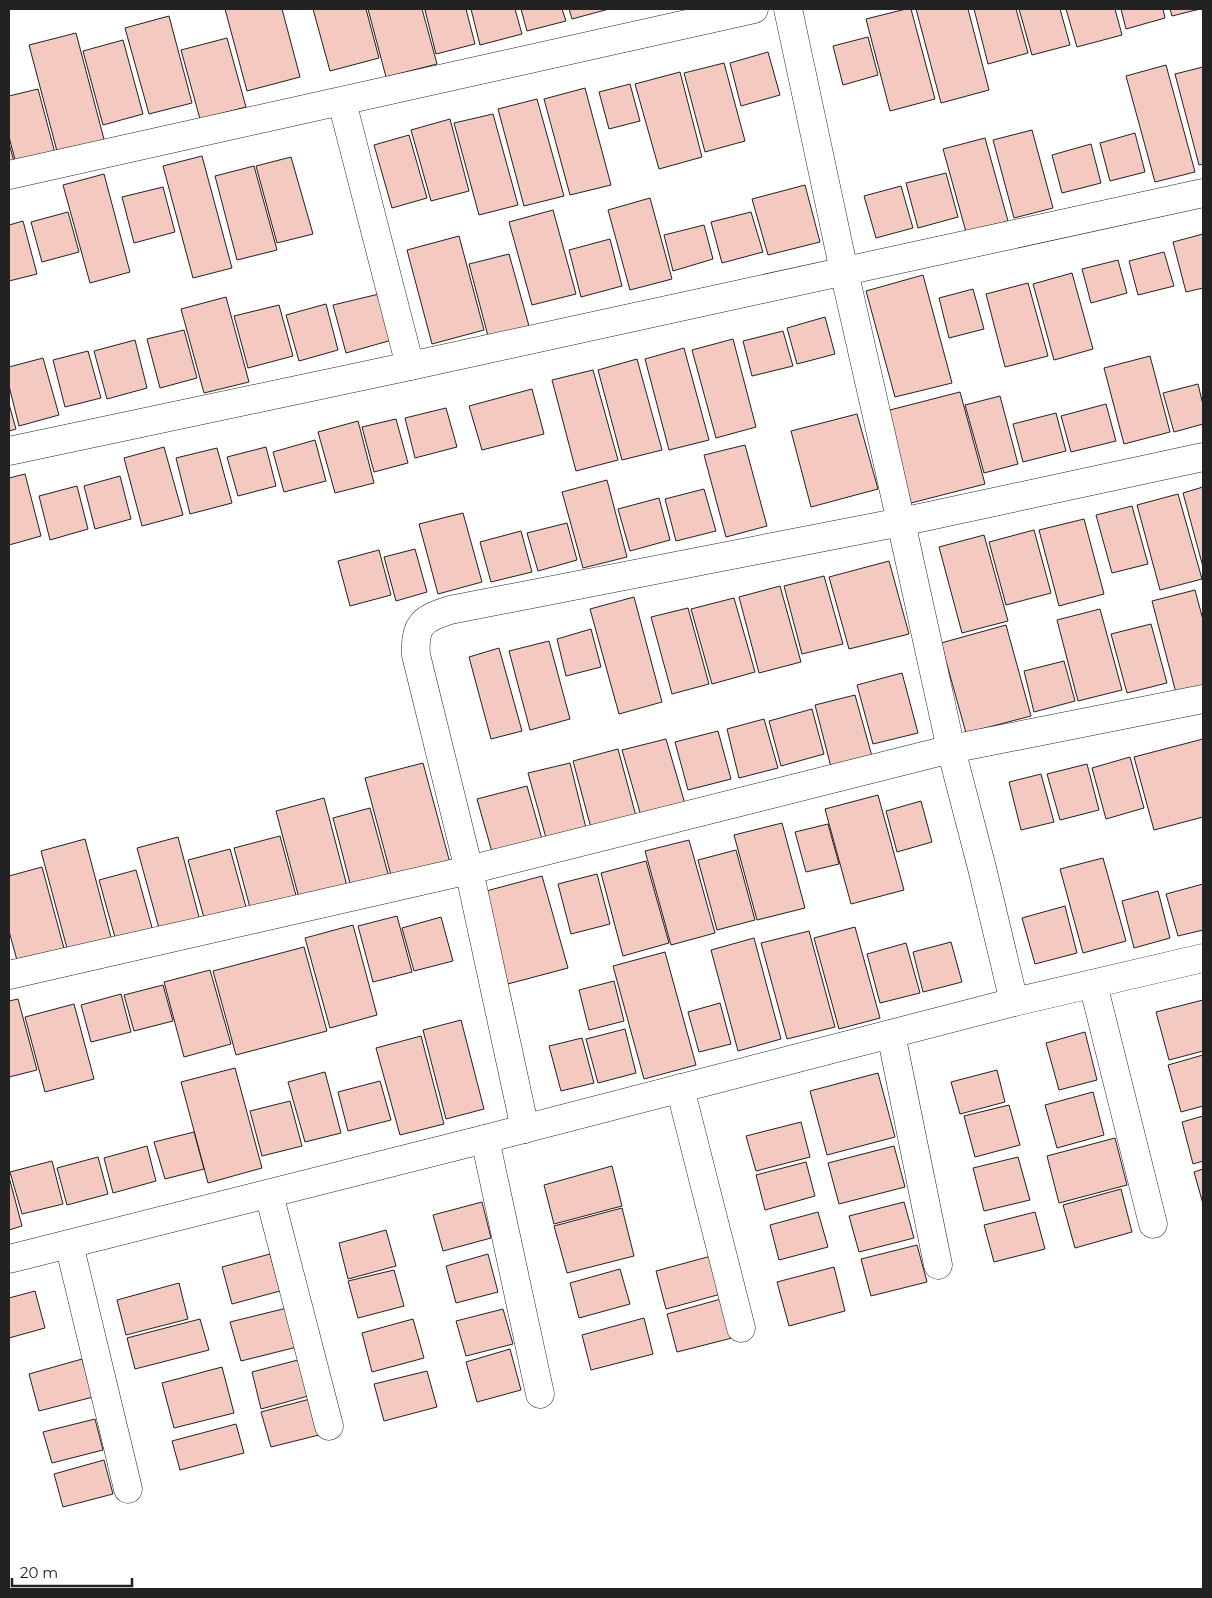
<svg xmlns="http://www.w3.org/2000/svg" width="1212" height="1598" viewBox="0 0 1212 1598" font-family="Montserrat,sans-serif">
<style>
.building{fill:#f3c9c0;stroke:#222}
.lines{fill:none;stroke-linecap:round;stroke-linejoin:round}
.minor-casing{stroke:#222;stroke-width:29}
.minor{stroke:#fff;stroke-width:28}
</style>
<rect width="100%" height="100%" fill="#fff"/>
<!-- building -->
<g class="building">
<path d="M 225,9 L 282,9 L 300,77 L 247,91 Z"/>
<path d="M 313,9 L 366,9 L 379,58 L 330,71 Z"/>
<path d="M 368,9 L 422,9 L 437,64 L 386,77 Z"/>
<path d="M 431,9 L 466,9 L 475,44 L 436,54 L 425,10 Z"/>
<path d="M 471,9 L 515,9 L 522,34 L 480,45 Z"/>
<path d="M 521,9 L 562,9 L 566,21 L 527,31 Z"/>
<path d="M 569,9 L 609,9 L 572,19 Z"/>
<path d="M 906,9 L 911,9 L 935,99 L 890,111 L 866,19 Z"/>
<path d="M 916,9 L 968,9 L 989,90 L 941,103 Z"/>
<path d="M 974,9 L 1016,9 L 1028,53 L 988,64 Z"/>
<path d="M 1019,9 L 1060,9 L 1070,45 L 1032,55 Z"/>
<path d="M 1066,9 L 1115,9 L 1122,35 L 1077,47 Z"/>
<path d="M 1121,9 L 1163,9 L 1165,18 L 1126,29 Z"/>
<path d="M 1170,9 L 1200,9 L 1172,16 Z"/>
<path d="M 169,16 L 192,103 L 149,114 L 125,28 Z"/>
<path d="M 76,33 L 105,143 L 58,155 L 29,45 Z"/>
<path d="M 868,37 L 878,75 L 843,85 L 833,46 Z"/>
<path d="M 227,38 L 246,107 L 200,119 L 181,50 Z"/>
<path d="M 123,40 L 143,114 L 103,125 L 83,51 Z"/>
<path d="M 768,52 L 780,95 L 741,106 L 730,63 Z"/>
<path d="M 724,63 L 745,141 L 705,152 L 684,73 Z"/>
<path d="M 1166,65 L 1195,172 L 1155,182 L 1126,76 Z"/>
<path d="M 1203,67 L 1203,164 L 1199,165 L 1175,74 Z"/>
<path d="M 680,72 L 702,157 L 659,169 L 635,84 Z"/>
<path d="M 630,84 L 640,121 L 609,129 L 599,92 Z"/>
<path d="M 585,88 L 611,185 L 570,195 L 544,99 Z"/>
<path d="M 38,89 L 56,157 L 17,167 L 9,137 L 9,96 Z"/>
<path d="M 537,99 L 564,196 L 524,206 L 498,109 Z"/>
<path d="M 493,114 L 518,205 L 479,215 L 454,123 Z"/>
<path d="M 450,119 L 469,191 L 431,201 L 411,130 Z"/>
<path d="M 1032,130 L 1053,208 L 1014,218 L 993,140 Z"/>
<path d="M 1135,133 L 1145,172 L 1110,181 L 1100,143 Z"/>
<path d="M 409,135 L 427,198 L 392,208 L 374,145 Z"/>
<path d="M 985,138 L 1008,221 L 966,232 L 943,149 Z"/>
<path d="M 9,143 L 15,165 L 9,167 Z"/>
<path d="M 1091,144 L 1101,183 L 1062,193 L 1052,155 Z"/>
<path d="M 202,156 L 232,268 L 193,278 L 163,166 Z"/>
<path d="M 291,157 L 313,234 L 277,243 L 256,166 Z"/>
<path d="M 254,166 L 277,250 L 237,260 L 215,176 Z"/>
<path d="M 946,173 L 958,217 L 918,228 L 906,183 Z"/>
<path d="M 104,174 L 130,272 L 90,283 L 63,185 Z"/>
<path d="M 805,185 L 820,242 L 768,255 L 752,199 Z"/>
<path d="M 901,186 L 913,228 L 876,238 L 864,196 Z"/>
<path d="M 163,187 L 175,232 L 134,243 L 122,197 Z"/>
<path d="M 650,198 L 672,279 L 630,290 L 608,210 Z"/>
<path d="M 553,210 L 576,294 L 532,305 L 509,222 Z"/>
<path d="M 68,212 L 79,252 L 42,262 L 31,222 Z"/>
<path d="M 751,212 L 763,252 L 722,263 L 711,222 Z"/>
<path d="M 23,221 L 37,274 L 9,281 L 9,225 Z"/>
<path d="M 704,225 L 713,259 L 673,271 L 664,235 Z"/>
<path d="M 1203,234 L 1203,288 L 1186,292 L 1173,242 Z"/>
<path d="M 459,236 L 484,330 L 432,344 L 407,250 Z"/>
<path d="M 610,239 L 622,286 L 581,297 L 569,250 Z"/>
<path d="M 1164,252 L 1174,286 L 1138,295 L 1129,261 Z"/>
<path d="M 509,254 L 529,326 L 488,336 L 469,264 Z"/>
<path d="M 1118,260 L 1127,293 L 1091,303 L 1082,269 Z"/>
<path d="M 1072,273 L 1093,349 L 1054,360 L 1033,284 Z"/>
<path d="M 923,275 L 952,383 L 895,397 L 866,291 Z"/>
<path d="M 1028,283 L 1048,356 L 1005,367 L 986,294 Z"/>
<path d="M 973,289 L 984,329 L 949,338 L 939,298 Z"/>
<path d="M 379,294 L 392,340 L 346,353 L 333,305 Z"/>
<path d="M 226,297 L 249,382 L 204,393 L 181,309 Z"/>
<path d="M 326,304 L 338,350 L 299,361 L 286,315 Z"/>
<path d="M 279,305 L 293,356 L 248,368 L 234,316 Z"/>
<path d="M 825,317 L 835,354 L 797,364 L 787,328 Z"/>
<path d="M 184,330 L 197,378 L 160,388 L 147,339 Z"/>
<path d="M 783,331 L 793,366 L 752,376 L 743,341 Z"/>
<path d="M 733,339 L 756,427 L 716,438 L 692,350 Z"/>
<path d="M 135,340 L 147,388 L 107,399 L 94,351 Z"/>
<path d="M 684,348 L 709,440 L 669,450 L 645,359 Z"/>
<path d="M 88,351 L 101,398 L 65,407 L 53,360 Z"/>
<path d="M 1150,356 L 1170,432 L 1124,444 L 1104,368 Z"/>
<path d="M 43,358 L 59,415 L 19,426 L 9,386 L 9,367 Z"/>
<path d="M 637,359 L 662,450 L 622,460 L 598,370 Z"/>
<path d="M 593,370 L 618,460 L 576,471 L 552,380 Z"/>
<path d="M 1198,384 L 1203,405 L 1203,424 L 1174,432 L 1163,393 Z"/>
<path d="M 532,389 L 544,434 L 482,450 L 469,406 Z"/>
<path d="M 960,392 L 985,484 L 911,503 L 886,411 Z"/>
<path d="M 1000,396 L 1018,464 L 984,473 L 965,405 Z"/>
<path d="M 9,404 L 16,429 L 9,431 Z"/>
<path d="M 1106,404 L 1116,441 L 1071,452 L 1061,416 Z"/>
<path d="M 446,408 L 457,447 L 415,458 L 405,418 Z"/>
<path d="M 1056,413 L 1066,451 L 1023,462 L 1013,424 Z"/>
<path d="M 857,414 L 878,489 L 811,507 L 791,431 Z"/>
<path d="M 396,419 L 408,463 L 374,472 L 362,427 Z"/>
<path d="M 358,421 L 374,483 L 335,493 L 318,432 Z"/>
<path d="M 315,440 L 326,481 L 284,492 L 273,452 Z"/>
<path d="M 745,445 L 767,526 L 726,537 L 704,455 Z"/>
<path d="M 164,447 L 183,515 L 142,526 L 124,458 Z"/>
<path d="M 266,447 L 276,486 L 238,496 L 227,457 Z"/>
<path d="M 217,448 L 232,503 L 190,514 L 176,458 Z"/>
<path d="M 25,474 L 41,536 L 9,545 L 9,478 Z"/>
<path d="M 120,476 L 131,519 L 95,529 L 84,486 Z"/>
<path d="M 607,480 L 627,557 L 583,568 L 562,492 Z"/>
<path d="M 77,486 L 88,529 L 50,540 L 39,496 Z"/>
<path d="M 1203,487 L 1203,567 L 1183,493 Z"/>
<path d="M 704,489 L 716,531 L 676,541 L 665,499 Z"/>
<path d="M 1178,494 L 1202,579 L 1160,590 L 1137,505 Z"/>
<path d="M 659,498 L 670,540 L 630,551 L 618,509 Z"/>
<path d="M 1132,506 L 1148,564 L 1112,573 L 1096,515 Z"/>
<path d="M 463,513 L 482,582 L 438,594 L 419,524 Z"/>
<path d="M 1084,519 L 1104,594 L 1059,606 L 1039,530 Z"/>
<path d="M 567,523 L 577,560 L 538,571 L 527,533 Z"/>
<path d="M 1034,530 L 1051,593 L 1006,605 L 989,542 Z"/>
<path d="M 521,531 L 532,572 L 491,582 L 480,542 Z"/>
<path d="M 984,535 L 1008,621 L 962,633 L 939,547 Z"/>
<path d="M 415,549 L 427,592 L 396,601 L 384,557 Z"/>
<path d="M 379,550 L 391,595 L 350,606 L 338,561 Z"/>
<path d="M 889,561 L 909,634 L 849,649 L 829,577 Z"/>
<path d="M 824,576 L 843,644 L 802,654 L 784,586 Z"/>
<path d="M 780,586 L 801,662 L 759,673 L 739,597 Z"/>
<path d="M 1195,590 L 1203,620 L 1203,686 L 1176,693 L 1152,601 Z"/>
<path d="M 634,597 L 662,702 L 619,714 L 590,609 Z"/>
<path d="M 734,598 L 755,672 L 712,684 L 691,609 Z"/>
<path d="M 688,608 L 709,684 L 672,694 L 651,617 Z"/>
<path d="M 1100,609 L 1122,690 L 1078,701 L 1057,620 Z"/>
<path d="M 1151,624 L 1167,683 L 1127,693 L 1111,634 Z"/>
<path d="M 1006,625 L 1031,716 L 966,733 L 941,643 Z"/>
<path d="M 591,629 L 601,667 L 566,676 L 557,639 Z"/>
<path d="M 549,641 L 570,719 L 530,730 L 509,651 Z"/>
<path d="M 499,648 L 522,731 L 491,739 L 469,657 Z"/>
<path d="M 1064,661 L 1075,701 L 1034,712 L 1024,671 Z"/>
<path d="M 902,673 L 918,733 L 873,744 L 857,685 Z"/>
<path d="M 855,695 L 873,760 L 832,771 L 815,705 Z"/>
<path d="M 812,709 L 824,754 L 781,766 L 769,721 Z"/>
<path d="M 764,719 L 778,768 L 739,778 L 727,729 Z"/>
<path d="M 718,731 L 731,779 L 688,790 L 675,742 Z"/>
<path d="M 666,739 L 685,804 L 641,816 L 622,750 Z"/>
<path d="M 1203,739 L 1203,817 L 1154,830 L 1134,757 Z"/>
<path d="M 618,749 L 636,816 L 591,828 L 573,761 Z"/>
<path d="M 1130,757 L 1144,808 L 1106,819 L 1092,768 Z"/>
<path d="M 423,763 L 450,863 L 392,879 L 365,778 Z"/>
<path d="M 570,763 L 586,828 L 546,838 L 528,773 Z"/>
<path d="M 1087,764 L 1099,810 L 1060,820 L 1047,774 Z"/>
<path d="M 1041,774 L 1054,822 L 1021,830 L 1009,782 Z"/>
<path d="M 527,786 L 542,839 L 492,852 L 477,799 Z"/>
<path d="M 878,795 L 904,890 L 851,904 L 825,809 Z"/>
<path d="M 324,798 L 348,890 L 300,902 L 276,811 Z"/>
<path d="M 921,801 L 932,842 L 897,852 L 886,811 Z"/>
<path d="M 370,808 L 390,881 L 352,891 L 333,818 Z"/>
<path d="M 782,823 L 805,908 L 757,920 L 734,835 Z"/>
<path d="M 828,824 L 839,864 L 806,872 L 795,832 Z"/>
<path d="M 280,836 L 298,903 L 252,915 L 234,848 Z"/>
<path d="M 178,837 L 200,921 L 160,932 L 137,848 Z"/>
<path d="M 85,839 L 112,941 L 68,952 L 41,851 Z"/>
<path d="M 689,840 L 715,933 L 671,945 L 645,851 Z"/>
<path d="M 230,849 L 248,914 L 206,925 L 188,860 Z"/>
<path d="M 736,850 L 755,920 L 717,930 L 698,860 Z"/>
<path d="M 1103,858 L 1126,941 L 1083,953 L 1060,869 Z"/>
<path d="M 646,861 L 669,943 L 623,956 L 601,873 Z"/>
<path d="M 42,867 L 65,952 L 18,964 L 9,931 L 9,876 Z"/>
<path d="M 136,870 L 153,931 L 116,941 L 99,880 Z"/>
<path d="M 597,874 L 610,924 L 571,934 L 558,884 Z"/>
<path d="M 542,876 L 568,968 L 504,985 L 479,893 Z"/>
<path d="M 1203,884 L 1203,930 L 1178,936 L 1166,894 Z"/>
<path d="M 1158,891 L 1170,938 L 1134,948 L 1122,901 Z"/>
<path d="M 1065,906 L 1077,953 L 1035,964 L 1022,918 Z"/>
<path d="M 397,916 L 412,972 L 373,982 L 358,926 Z"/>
<path d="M 441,917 L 453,961 L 414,971 L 402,928 Z"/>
<path d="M 353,925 L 377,1015 L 330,1028 L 305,938 Z"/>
<path d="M 855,927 L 880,1018 L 839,1029 L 814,938 Z"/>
<path d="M 809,931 L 835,1027 L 787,1039 L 761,943 Z"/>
<path d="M 754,938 L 781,1039 L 738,1051 L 711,950 Z"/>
<path d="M 951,942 L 962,982 L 923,992 L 913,952 Z"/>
<path d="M 906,943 L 920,993 L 880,1003 L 867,954 Z"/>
<path d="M 304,947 L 327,1031 L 236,1055 L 213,971 Z"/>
<path d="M 665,952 L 696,1065 L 644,1079 L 613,966 Z"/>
<path d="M 210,970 L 231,1044 L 184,1057 L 164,982 Z"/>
<path d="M 614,981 L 624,1021 L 589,1030 L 579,990 Z"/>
<path d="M 163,985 L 173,1021 L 134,1031 L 124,995 Z"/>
<path d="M 121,994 L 131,1032 L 91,1042 L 81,1005 Z"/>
<path d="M 18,999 L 37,1070 L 9,1077 L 9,1001 Z"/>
<path d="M 1203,1000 L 1203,1051 L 1169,1060 L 1156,1012 Z"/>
<path d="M 720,1003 L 731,1044 L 699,1052 L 688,1012 Z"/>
<path d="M 74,1004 L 94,1079 L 45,1092 L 25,1017 Z"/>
<path d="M 461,1020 L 484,1109 L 446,1119 L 423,1030 Z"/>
<path d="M 625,1029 L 636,1073 L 598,1083 L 586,1039 Z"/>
<path d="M 1085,1032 L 1097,1080 L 1059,1090 L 1046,1043 Z"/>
<path d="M 421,1036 L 444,1124 L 400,1135 L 376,1048 Z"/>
<path d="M 582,1038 L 594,1083 L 561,1091 L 549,1046 Z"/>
<path d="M 1203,1055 L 1203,1106 L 1181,1112 L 1168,1065 Z"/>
<path d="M 235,1068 L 262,1168 L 208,1183 L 181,1082 Z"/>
<path d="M 997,1070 L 1005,1102 L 960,1114 L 951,1082 Z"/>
<path d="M 325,1072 L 341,1133 L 305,1142 L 288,1082 Z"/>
<path d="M 878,1073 L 895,1137 L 827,1155 L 810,1091 Z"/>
<path d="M 380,1081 L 391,1120 L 348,1131 L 338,1092 Z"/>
<path d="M 1093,1092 L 1104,1135 L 1057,1148 L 1045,1105 Z"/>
<path d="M 290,1101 L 302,1146 L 262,1156 L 250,1111 Z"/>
<path d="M 1009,1105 L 1020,1145 L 975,1157 L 964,1116 Z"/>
<path d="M 1203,1116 L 1203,1161 L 1193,1164 L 1182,1122 Z"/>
<path d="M 801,1122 L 810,1157 L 756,1171 L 746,1136 Z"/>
<path d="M 194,1132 L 204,1169 L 165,1179 L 154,1142 Z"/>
<path d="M 1115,1138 L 1127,1185 L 1059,1203 L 1047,1156 Z"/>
<path d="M 147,1146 L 156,1181 L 113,1193 L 104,1158 Z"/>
<path d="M 894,1146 L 905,1187 L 839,1204 L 828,1163 Z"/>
<path d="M 98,1157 L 108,1194 L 67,1205 L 57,1168 Z"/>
<path d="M 1018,1157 L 1030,1200 L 984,1211 L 973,1168 Z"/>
<path d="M 52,1161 L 63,1204 L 22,1214 L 10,1172 Z"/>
<path d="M 806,1162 L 815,1196 L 765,1210 L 756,1175 Z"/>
<path d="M 612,1166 L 622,1206 L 554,1224 L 544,1185 Z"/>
<path d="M 1203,1169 L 1203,1204 L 1194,1172 Z"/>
<path d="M 9,1177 L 22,1226 L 9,1230 Z"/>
<path d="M 1121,1189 L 1132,1232 L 1075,1248 L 1063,1205 Z"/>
<path d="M 482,1202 L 491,1238 L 443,1251 L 433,1215 Z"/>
<path d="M 904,1202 L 914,1238 L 859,1252 L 849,1216 Z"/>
<path d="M 622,1208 L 634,1256 L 567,1273 L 554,1226 Z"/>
<path d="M 818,1212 L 828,1247 L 779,1260 L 770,1225 Z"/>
<path d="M 1035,1212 L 1045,1249 L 994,1262 L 984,1225 Z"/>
<path d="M 386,1230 L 396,1266 L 348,1279 L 339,1243 Z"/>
<path d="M 917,1245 L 927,1282 L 871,1296 L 861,1259 Z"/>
<path d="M 270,1254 L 280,1291 L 232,1304 L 222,1267 Z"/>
<path d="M 488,1254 L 498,1292 L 456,1303 L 446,1266 Z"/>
<path d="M 711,1256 L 721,1294 L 666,1309 L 656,1271 Z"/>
<path d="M 834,1267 L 845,1311 L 789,1326 L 777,1282 Z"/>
<path d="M 620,1269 L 630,1304 L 579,1318 L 570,1283 Z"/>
<path d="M 394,1270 L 404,1306 L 358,1318 L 348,1281 Z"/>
<path d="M 179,1283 L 188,1319 L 126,1335 L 117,1300 Z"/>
<path d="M 35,1291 L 45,1328 L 9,1338 L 9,1298 Z"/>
<path d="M 721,1299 L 732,1338 L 677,1352 L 667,1314 Z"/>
<path d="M 287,1308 L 297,1347 L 241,1361 L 230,1322 Z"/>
<path d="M 503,1309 L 513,1344 L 466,1356 L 456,1321 Z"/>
<path d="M 644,1318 L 653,1354 L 591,1370 L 582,1335 Z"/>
<path d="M 200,1319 L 209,1350 L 135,1369 L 127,1338 Z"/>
<path d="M 413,1319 L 424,1358 L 372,1372 L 362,1333 Z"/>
<path d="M 510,1349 L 521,1390 L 477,1402 L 466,1362 Z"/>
<path d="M 82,1359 L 93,1397 L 39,1411 L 29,1374 Z"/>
<path d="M 298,1360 L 308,1396 L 261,1409 L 252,1372 Z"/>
<path d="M 222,1367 L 234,1413 L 174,1428 L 162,1383 Z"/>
<path d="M 427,1371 L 437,1407 L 384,1421 L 374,1384 Z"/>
<path d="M 310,1399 L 319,1435 L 271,1447 L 261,1412 Z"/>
<path d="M 95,1419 L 103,1450 L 52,1463 L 43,1432 Z"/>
<path d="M 236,1424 L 244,1453 L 180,1470 L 172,1441 Z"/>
<path d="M 104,1460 L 113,1494 L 63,1507 L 54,1474 Z"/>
</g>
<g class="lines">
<!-- minor casing -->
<g class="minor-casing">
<g id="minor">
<path d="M 788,9 L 844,271 L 901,522 L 951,749 L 982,868 L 1014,1002"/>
<path d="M 342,102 L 410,366"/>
<path d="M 9,175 L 754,9"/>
<path d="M 9,451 L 410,366 L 1203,193"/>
<path d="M 9,975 L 469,870 L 951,749 L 1203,699"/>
<path d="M 1093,984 L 1153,1224"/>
<path d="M 891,1034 L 938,1265"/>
<path d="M 680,1088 L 741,1328"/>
<path d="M 525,1129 L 469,870 L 416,655 C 414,625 422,619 450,610 L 901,522 L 1203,457"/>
<path d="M 485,1139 L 540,1394"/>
<path d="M 269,1194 L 329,1426"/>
<path d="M 69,1244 L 128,1489"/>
<path d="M 9,1259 L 485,1139 L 1014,1002 L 1203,958"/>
</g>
</g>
<!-- minor -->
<use href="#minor" class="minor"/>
</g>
<!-- border -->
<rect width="1212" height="1598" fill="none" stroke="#222222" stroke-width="20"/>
<!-- scale -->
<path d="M12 1578v8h120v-8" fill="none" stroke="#222222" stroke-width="2.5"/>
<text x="20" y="1578" font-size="15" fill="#222222" stroke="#ffffff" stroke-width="4" paint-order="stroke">20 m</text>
</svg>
